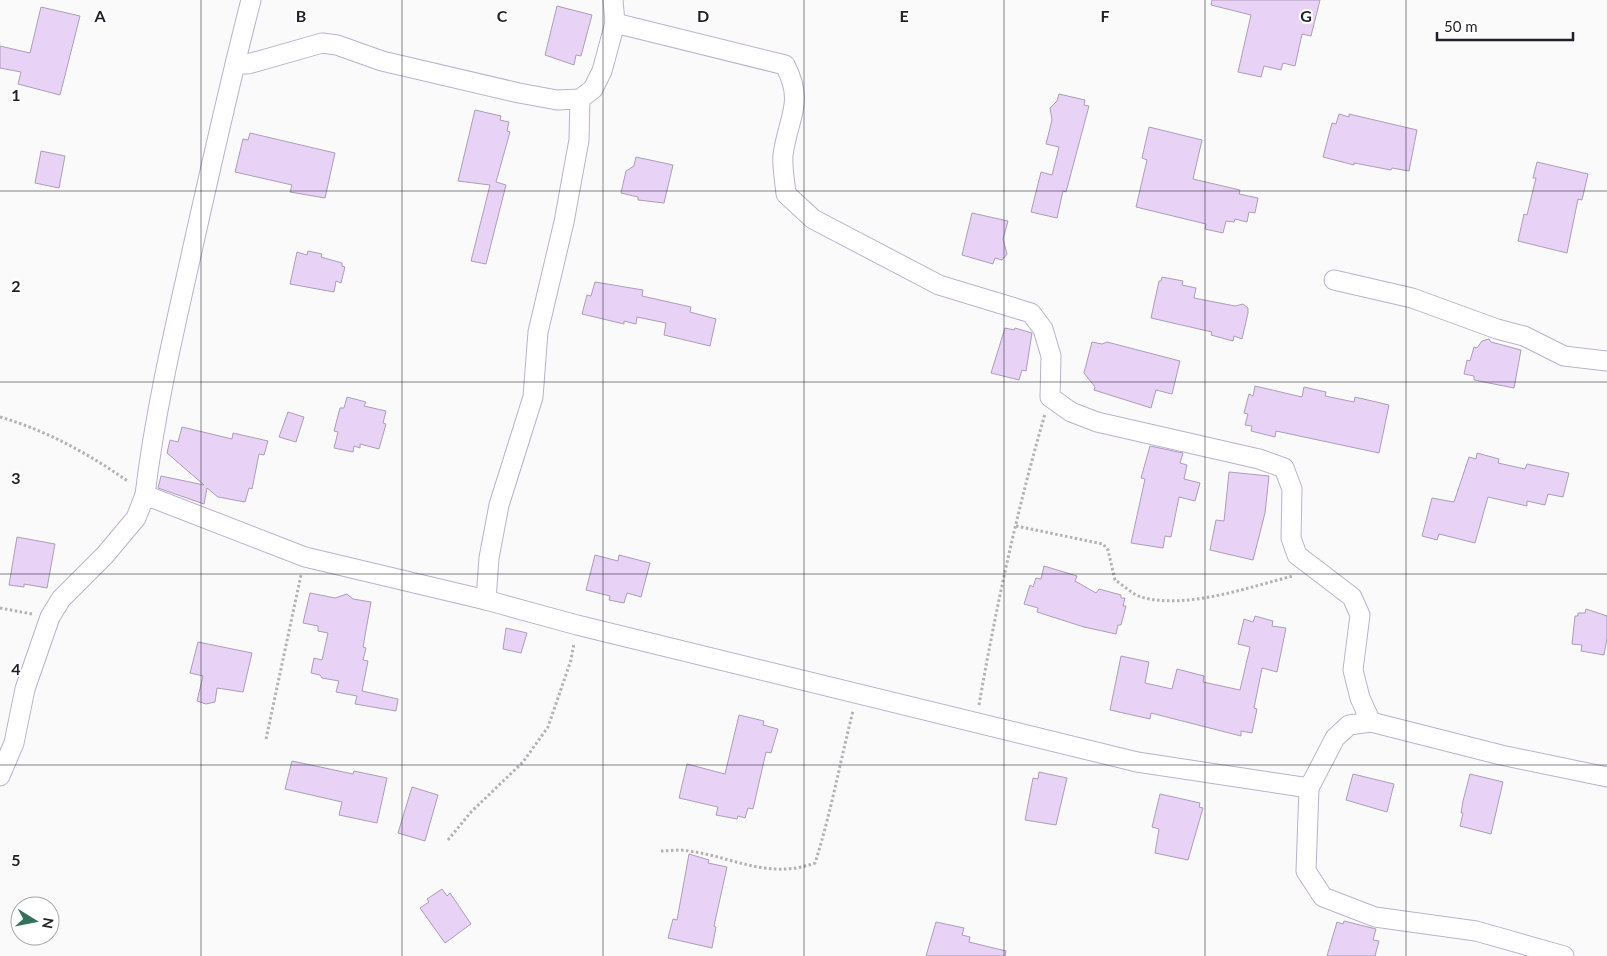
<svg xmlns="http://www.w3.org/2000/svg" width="1607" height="956" viewBox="0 0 1607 956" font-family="Lato,sans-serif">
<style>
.building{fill:#e8d3f7;stroke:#ad9db8}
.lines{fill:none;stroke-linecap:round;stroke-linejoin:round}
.street-casing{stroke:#bbb1ce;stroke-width:21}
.path{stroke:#b3b2b5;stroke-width:3;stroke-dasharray:2.5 2.5;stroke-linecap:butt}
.street{stroke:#fff;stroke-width:19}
.grid{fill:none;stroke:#231f2a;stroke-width:1;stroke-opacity:0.55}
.grid-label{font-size:16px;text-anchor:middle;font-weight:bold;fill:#231f2a;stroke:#fff;stroke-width:4;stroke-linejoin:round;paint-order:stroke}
</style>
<rect width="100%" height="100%" fill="#fafafa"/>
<!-- building -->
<g class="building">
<path d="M 1212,0 L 1320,0 L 1311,36 L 1302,34 L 1295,66 L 1283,63 L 1281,70 L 1264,66 L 1261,77 L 1238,72 L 1251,15 L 1211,5 Z"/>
<path d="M 557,6 L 592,15 L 581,56 L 576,55 L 574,65 L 545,55 Z"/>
<path d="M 41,7 L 80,16 L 60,95 L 18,84 L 21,72 L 0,68 L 0,46 L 30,53 Z"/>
<path d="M 1059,94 L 1085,100 L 1084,105 L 1089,106 L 1066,192 L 1063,191 L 1057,218 L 1031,212 L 1041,172 L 1052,175 L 1059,147 L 1046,144 L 1052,120 L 1050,108 L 1057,101 Z"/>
<path d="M 475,110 L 501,116 L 500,120 L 509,122 L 507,131 L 510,132 L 496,182 L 506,185 L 486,264 L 471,261 L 490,185 L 458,181 Z"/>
<path d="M 1339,114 L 1349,117 L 1349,114 L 1417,130 L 1409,171 L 1392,168 L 1391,170 L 1354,163 L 1354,165 L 1323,157 L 1332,123 L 1336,124 Z"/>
<path d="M 1149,127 L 1202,140 L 1193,179 L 1240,190 L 1239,194 L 1258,198 L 1255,213 L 1249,212 L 1247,222 L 1235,219 L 1234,222 L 1226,221 L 1223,233 L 1205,229 L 1206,224 L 1136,207 L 1147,160 L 1142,158 Z"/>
<path d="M 250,133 L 335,153 L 325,198 L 290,192 L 292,185 L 235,172 L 243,139 L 248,140 Z"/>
<path d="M 41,151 L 65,156 L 59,188 L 35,183 Z"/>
<path d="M 636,157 L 673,165 L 664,203 L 638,200 L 638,197 L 621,193 L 626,171 L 634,166 Z"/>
<path d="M 1537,162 L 1588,174 L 1582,200 L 1578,199 L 1567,253 L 1518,241 L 1524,214 L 1527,215 L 1536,178 L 1533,178 Z"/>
<path d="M 972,213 L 1008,221 L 1003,239 L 1007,254 L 1002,260 L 995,258 L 993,264 L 962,255 Z"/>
<path d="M 308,251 L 322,254 L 321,257 L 342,263 L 342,266 L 345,267 L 341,283 L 336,281 L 334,292 L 290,284 L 297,252 L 307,255 Z"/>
<path d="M 1162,277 L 1183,281 L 1182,285 L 1196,288 L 1194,298 L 1235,306 L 1243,304 L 1248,308 L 1248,313 L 1242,339 L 1234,336 L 1233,341 L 1211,335 L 1212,332 L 1151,318 L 1159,281 L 1161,281 Z"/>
<path d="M 595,282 L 643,290 L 642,296 L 691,307 L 690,312 L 716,319 L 710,346 L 664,335 L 666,323 L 637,317 L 636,324 L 624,321 L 624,324 L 582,314 L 587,295 L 591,296 Z"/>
<path d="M 1005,328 L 1014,330 L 1015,328 L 1032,333 L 1026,371 L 1022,370 L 1019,380 L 991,373 Z"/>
<path d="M 1489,339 L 1491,342 L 1521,350 L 1514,388 L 1474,380 L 1474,376 L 1464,374 L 1467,360 L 1470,361 L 1474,347 L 1477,348 L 1482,341 Z"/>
<path d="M 1092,342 L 1102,344 L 1107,342 L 1180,361 L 1172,394 L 1156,390 L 1151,408 L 1094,390 L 1095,387 L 1084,373 Z"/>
<path d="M 1255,386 L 1302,397 L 1304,387 L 1326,392 L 1325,396 L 1354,402 L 1355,397 L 1389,405 L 1379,453 L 1276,431 L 1275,437 L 1251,431 L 1252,426 L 1245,425 L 1248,414 L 1244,413 L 1249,394 L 1253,396 Z"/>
<path d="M 347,397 L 366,402 L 364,406 L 386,411 L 383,423 L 386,424 L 379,449 L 360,444 L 360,448 L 354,446 L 353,452 L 334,448 L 338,432 L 334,431 L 340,408 L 344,408 Z"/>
<path d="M 288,412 L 304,417 L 296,442 L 279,437 Z"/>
<path d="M 182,427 L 232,439 L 233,433 L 268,441 L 264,455 L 259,454 L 252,489 L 249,488 L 245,502 L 218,497 L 207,488 L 204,504 L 158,488 L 161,476 L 204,485 L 167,453 L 170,440 L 178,442 Z"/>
<path d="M 1150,446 L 1183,453 L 1180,463 L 1187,465 L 1184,479 L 1200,483 L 1195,501 L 1179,497 L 1171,537 L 1165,536 L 1163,548 L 1131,543 L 1145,479 L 1141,478 Z"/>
<path d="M 1477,453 L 1499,459 L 1498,463 L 1525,469 L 1527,464 L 1569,473 L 1563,497 L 1548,494 L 1545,505 L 1527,501 L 1527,506 L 1488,497 L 1475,543 L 1439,534 L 1437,540 L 1422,536 L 1432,498 L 1454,502 L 1469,457 L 1476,459 Z"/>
<path d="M 1229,472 L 1269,476 L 1265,513 L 1253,560 L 1210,550 L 1216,520 L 1224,521 Z"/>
<path d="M 17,537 L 55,544 L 47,588 L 24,584 L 24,587 L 9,585 Z"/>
<path d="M 595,555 L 618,561 L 619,555 L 650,563 L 641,597 L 627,593 L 624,603 L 609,600 L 610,596 L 586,590 Z"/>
<path d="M 1044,566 L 1077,576 L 1075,581 L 1096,593 L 1099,589 L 1121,595 L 1121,598 L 1125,598 L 1123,606 L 1126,606 L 1121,625 L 1118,625 L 1116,634 L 1084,627 L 1037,612 L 1038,608 L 1024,604 L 1030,585 L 1033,587 L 1036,578 L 1041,579 Z"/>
<path d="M 310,593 L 335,598 L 347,594 L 353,599 L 371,602 L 363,647 L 366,648 L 363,660 L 368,661 L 362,691 L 398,699 L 396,711 L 355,704 L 357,696 L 336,692 L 339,681 L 322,678 L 320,675 L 311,673 L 314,658 L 322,660 L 328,633 L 318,631 L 318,626 L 303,623 Z"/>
<path d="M 1586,609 L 1607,616 L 1607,638 L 1604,655 L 1581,651 L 1582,645 L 1572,644 L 1575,616 L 1578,616 L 1578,613 L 1585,613 Z"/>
<path d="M 1255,616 L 1273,621 L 1272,626 L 1286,628 L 1277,672 L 1262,668 L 1254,708 L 1257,709 L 1252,733 L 1241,731 L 1241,736 L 1151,713 L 1150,719 L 1110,710 L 1121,656 L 1149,662 L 1145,683 L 1172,689 L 1177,669 L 1204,676 L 1203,682 L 1240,690 L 1250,647 L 1238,644 L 1244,619 L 1253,622 Z"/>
<path d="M 506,628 L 527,633 L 521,653 L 503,649 Z"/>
<path d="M 198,642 L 252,653 L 243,692 L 217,688 L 215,702 L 206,704 L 197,701 L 203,676 L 190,673 Z"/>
<path d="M 739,715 L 764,721 L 763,725 L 778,729 L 771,753 L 766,752 L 753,809 L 748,808 L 745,818 L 738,816 L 737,819 L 716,815 L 718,807 L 679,798 L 687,764 L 725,774 Z"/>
<path d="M 292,761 L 353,774 L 354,771 L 387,778 L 377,823 L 339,815 L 342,802 L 285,789 Z"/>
<path d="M 1039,772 L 1067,778 L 1056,825 L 1025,820 L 1033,778 L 1038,779 Z"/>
<path d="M 1353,774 L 1394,784 L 1387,812 L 1346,800 Z"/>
<path d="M 1470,774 L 1503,782 L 1491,834 L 1460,826 L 1463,813 L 1461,813 L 1463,801 Z"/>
<path d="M 412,787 L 438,795 L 425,841 L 398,833 Z"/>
<path d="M 1160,794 L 1200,803 L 1199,807 L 1203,808 L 1188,860 L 1155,853 L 1159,829 L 1152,827 Z"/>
<path d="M 689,854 L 709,860 L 708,863 L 727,867 L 714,926 L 716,927 L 712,948 L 668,938 L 673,919 L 677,920 Z"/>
<path d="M 442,889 L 447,896 L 450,893 L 471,924 L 445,943 L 420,908 L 429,902 L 427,899 Z"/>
<path d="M 1344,921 L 1376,929 L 1373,940 L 1379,941 L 1375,956 L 1327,956 L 1337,922 L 1343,924 Z"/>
<path d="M 936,922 L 964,928 L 962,935 L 970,937 L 969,942 L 1006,951 L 1005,956 L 926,956 Z"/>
</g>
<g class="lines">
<!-- street casing -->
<g class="street-casing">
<g id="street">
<path d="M 613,0 L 615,23 L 785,65 C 805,103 788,117 783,155 C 782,168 785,182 786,194 L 813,219 L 939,285 L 1031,313 L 1043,329 L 1051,356 L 1050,397 L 1071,412 L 1097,422 L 1259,459 L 1284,468 L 1292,489 L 1291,538 L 1297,555 L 1352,597 L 1360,615 L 1353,670 L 1360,698 L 1371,722"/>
<path d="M 235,64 L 248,64 L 322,43 L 337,45 L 382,61 L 519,93 L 557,100 L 580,99 L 593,89 L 602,71 L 615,23"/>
<path d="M 1334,280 L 1412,298 L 1497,329 L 1524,336 L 1564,356 L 1607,361"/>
<path d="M 145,495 C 154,419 171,344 188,269 C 208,179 228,89 251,0"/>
<path d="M 486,600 L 489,558 L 499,505 L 533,397 L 538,332 L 564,222 L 579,140 L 580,99"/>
<path d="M 0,776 L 14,743 L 25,689 L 50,617 L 61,599 L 105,555 L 136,518 L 145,495 L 305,557 L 486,600 L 577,625 L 1137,762 L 1309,788 L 1335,738 L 1349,725 L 1371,722 L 1501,755 L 1607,777"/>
<path d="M 1309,788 L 1306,871 L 1323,897 L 1375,917 L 1476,931 L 1564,956"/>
</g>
</g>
<!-- path -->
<g class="path">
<path d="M 0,417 C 48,431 89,454 129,482"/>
<path d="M 1016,526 L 1103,544 L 1108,550 L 1115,580 C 1123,585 1132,594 1141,597 C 1186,610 1249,587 1293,576"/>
<path d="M 0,608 L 32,614"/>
<path d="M 979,705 C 996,607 1017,510 1045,414"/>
<path d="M 266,739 L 301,575"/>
<path d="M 448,840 L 471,812 L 523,762 L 548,727 L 571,660 L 574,643"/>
<path d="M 661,851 C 670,851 680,849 689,851 C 733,857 769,880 815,863 C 831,813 840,762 853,711"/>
</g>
<!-- street -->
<use href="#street" class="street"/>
</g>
<!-- grid -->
<path class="grid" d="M 201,0 L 201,956M 402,0 L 402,956M 603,0 L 603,956M 804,0 L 804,956M 1004,0 L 1004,956M 1205,0 L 1205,956M 1406,0 L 1406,956M 0,191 L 1607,191M 0,382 L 1607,382M 0,574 L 1607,574M 0,765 L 1607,765"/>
<g class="grid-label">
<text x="100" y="22">A</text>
<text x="301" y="22">B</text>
<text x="502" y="22">C</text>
<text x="703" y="22">D</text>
<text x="904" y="22">E</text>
<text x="1105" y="22">F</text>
<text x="1306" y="22">G</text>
<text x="16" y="101">1</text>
<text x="16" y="292">2</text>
<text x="16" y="484">3</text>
<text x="16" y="675">4</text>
<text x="16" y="866">5</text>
</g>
<!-- north arrow -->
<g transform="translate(35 921) rotate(100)"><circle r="24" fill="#ffffff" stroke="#a7a5aa"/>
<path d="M0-4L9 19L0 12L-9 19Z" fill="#34715c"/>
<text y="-8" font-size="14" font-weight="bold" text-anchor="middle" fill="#231f2a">N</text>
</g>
<!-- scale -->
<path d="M1437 32v8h136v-8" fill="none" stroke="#231f2a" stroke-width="2.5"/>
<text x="1444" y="32" font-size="15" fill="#231f2a" stroke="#ffffff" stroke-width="4" paint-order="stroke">50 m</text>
</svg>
